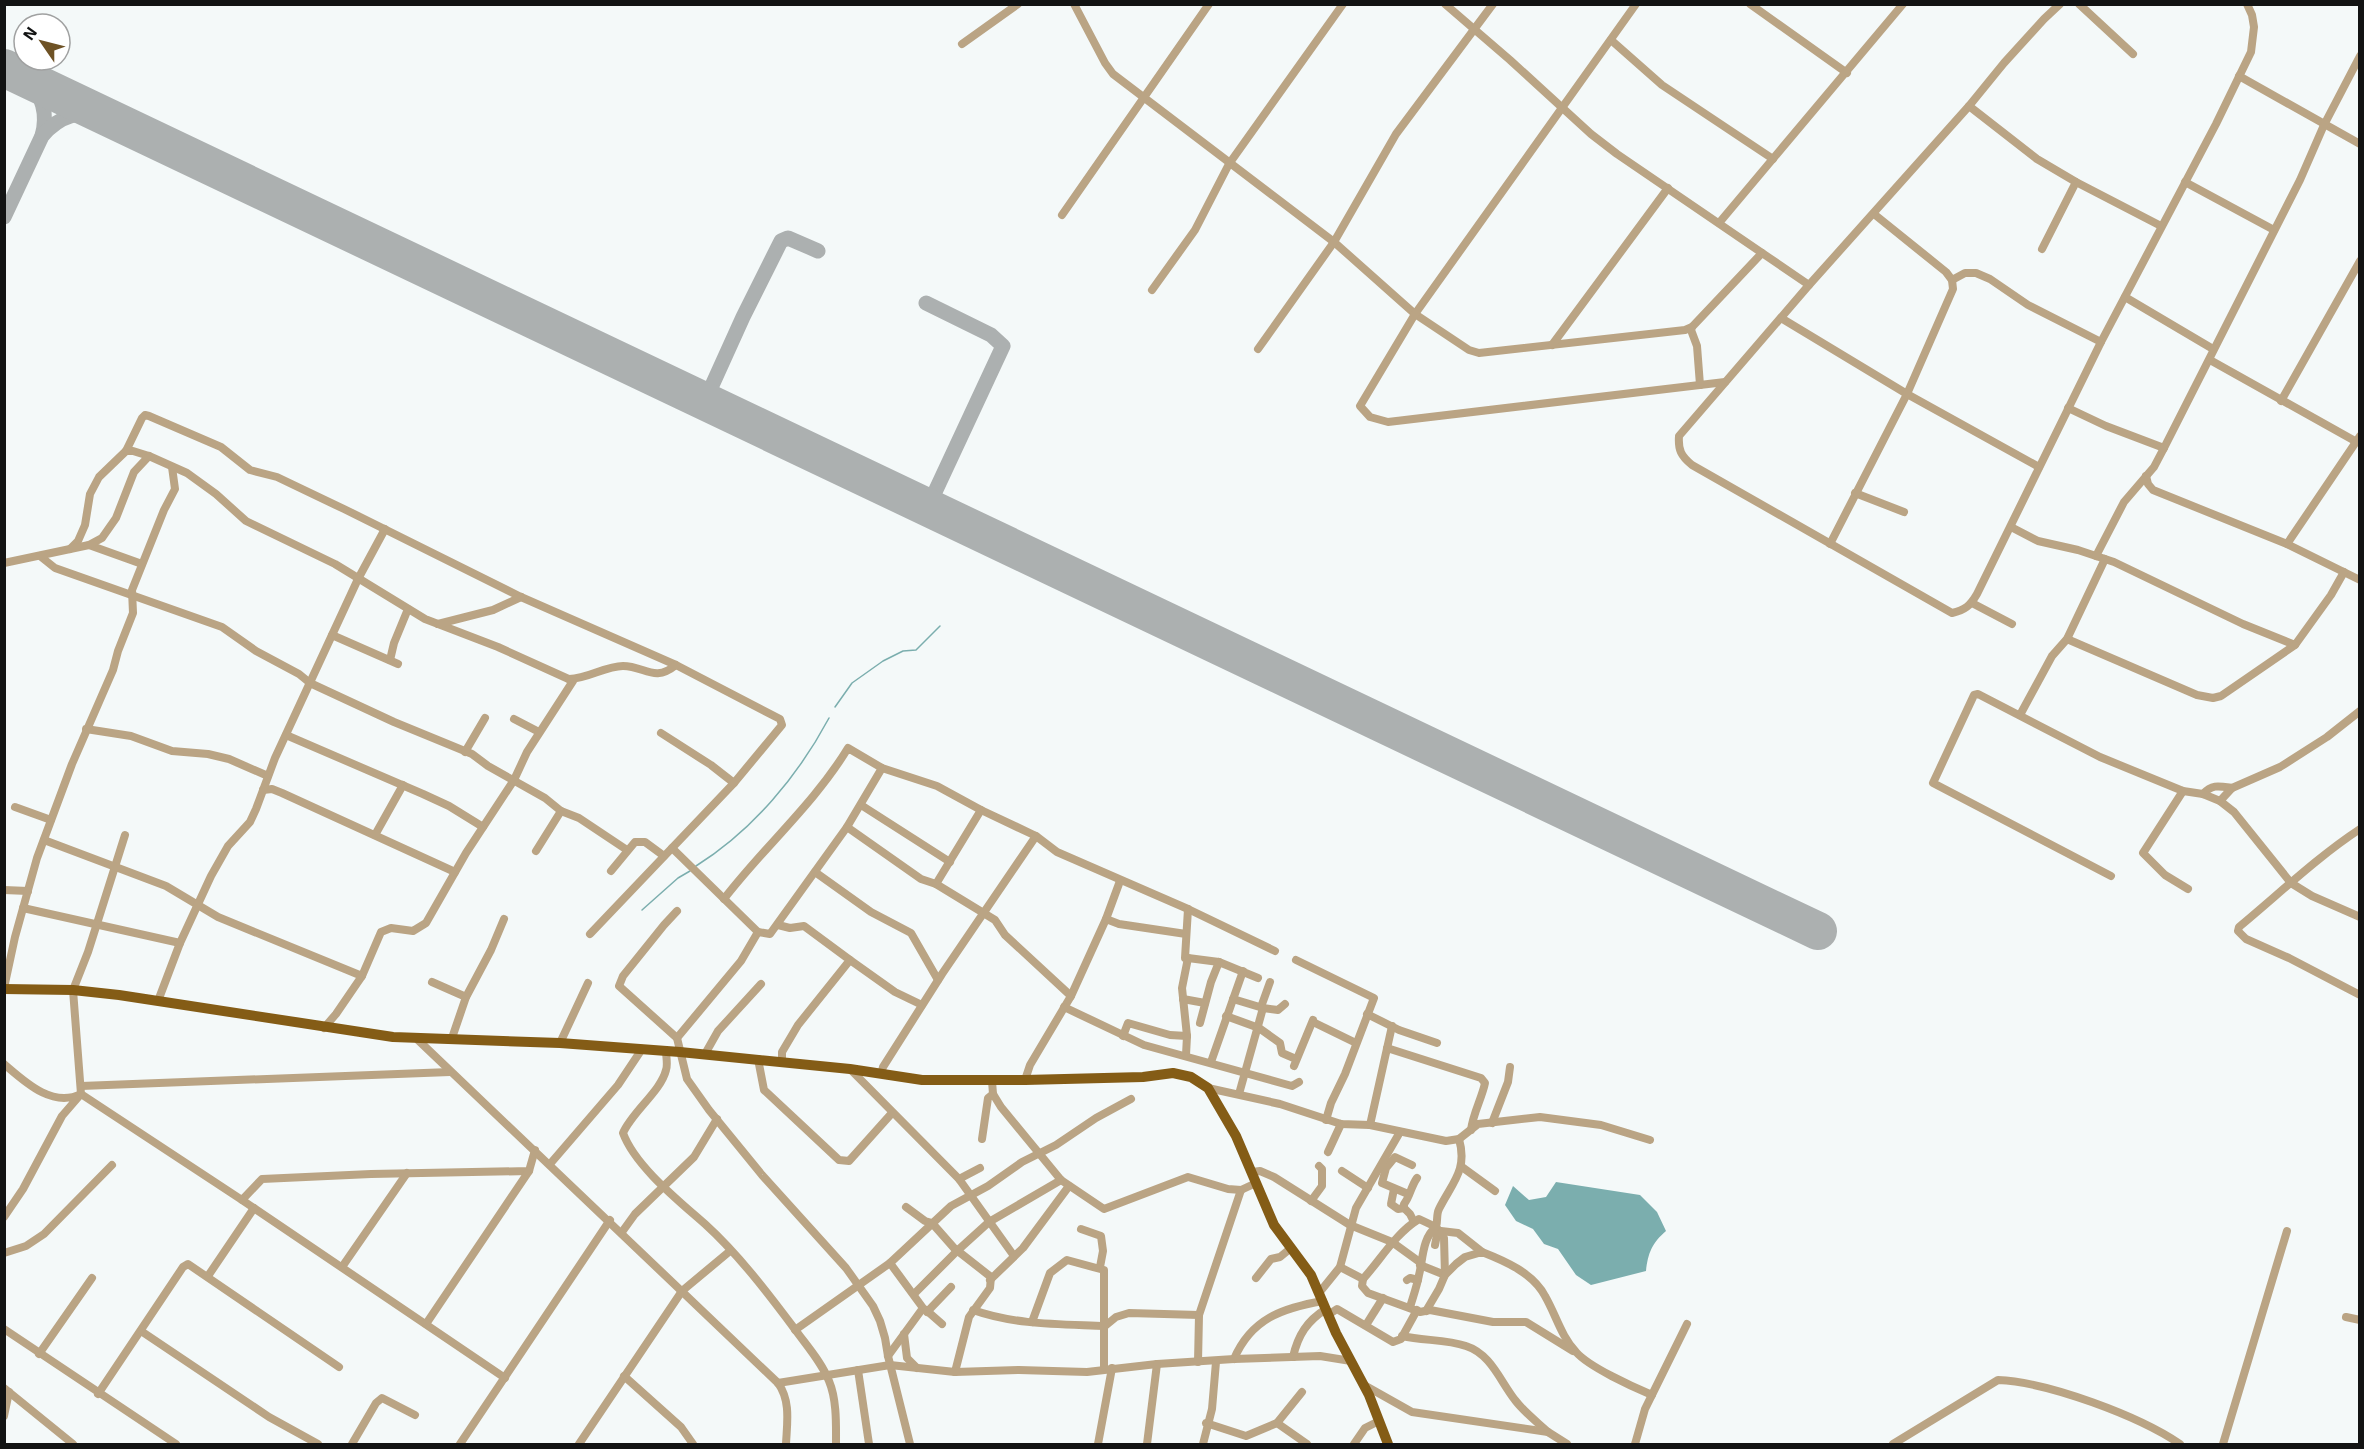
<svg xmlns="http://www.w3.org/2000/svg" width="2364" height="1449" viewBox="0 0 2364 1449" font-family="'Exo 2',sans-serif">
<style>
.water{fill:#7baeae}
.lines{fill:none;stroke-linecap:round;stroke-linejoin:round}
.stream{stroke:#7baeae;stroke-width:1.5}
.taxiway{stroke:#acb0b0;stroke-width:15}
.runway{stroke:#acb0b0;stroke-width:38}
.minor{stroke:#baa484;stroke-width:8}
.major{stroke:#845c16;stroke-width:10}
</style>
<rect width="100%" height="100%" fill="#f4f9f9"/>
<!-- water -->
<path class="water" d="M 1556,1182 L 1640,1195 L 1657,1212 L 1666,1231 C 1652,1243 1648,1253 1646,1271 L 1591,1285 L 1576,1275 L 1558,1249 L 1544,1244 L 1533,1229 L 1516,1221 L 1505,1205 L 1513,1186 L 1529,1200 L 1546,1197 Z"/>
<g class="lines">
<!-- stream -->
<g class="stream">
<path d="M 835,707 L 852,683 L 883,661 L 903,651 L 916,650 L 940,626"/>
<path d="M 696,866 C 753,830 798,776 829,718"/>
<path d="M 642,910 L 678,878 L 690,871"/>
</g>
<!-- taxiway -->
<g class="taxiway">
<path d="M 26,79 C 43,94 48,115 42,136"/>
<path d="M 4,217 L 42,136 C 60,115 80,110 106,116"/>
<path d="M 926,303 L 991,335 L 1003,346 L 928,507"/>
<path d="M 705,401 L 743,317 L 781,241 L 788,238 L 818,251"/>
</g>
<!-- runway -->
<path class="runway" d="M 4,68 L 1818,931"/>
<!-- minor -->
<g class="minor">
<path d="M 1074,4 L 1105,63 L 1113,74 L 1334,242 L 1415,314 L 1469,350 L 1479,353 L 1685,330 L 1692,327 L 1762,253"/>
<path d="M 1445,4 L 1510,60 L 1591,134 L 1617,154 L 1809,285"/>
<path d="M 1636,4 L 1415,314 L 1360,406 L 1370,417 L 1388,422 L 1725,382"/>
<path d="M 1750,4 L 1847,73"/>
<path d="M 2060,4 L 2044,19 L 2004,63 L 1969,106 L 1809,285 L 1679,436 C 1678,450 1681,456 1692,465 L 1952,613 C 1965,610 1970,606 1977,594 L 2101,342 L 2216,124 L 2251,52 L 2254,27 L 2252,15 L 2247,4"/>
<path d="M 2079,4 L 2133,54"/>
<path d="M 1611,40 L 1662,85 L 1773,159"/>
<path d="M 962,44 L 1018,4"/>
<path d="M 2239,76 L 2360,144"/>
<path d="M 1969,106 L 2037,159 L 2076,182 L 2161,226"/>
<path d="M 2185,182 L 2274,230"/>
<path d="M 1062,215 L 1209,4"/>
<path d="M 1719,223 L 1903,4"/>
<path d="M 2042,249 L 2076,182"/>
<path d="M 1952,280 L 1965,273 L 1976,273 L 1990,279 L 2028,305 L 2101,342"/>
<path d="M 1152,290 L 1195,230 L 1229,164 L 1343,4"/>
<path d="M 2125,297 L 2213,349"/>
<path d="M 1781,318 L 1907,394 L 2039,467"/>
<path d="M 1692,327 L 1691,330 L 1697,346 L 1700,385"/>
<path d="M 1552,345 L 1668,188"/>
<path d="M 1258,349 L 1334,242 L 1396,134 L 1493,4"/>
<path d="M 2210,360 L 2355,441"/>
<path d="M 2281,401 L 2360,261"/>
<path d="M 2068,408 L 2106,426 L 2164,448"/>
<path d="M 126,451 L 133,451 L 149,456 L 187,473 L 216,494 L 246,521 L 335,564 L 425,619 L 498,647 L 573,681 L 527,752 L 514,780 L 466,853 L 426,923 L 413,931 L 391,928 L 381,932 L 362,976 L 336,1014 L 324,1028"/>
<path d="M 2146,476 L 2148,484 L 2153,490 L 2287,544 L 2360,580"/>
<path d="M 1855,493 L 1904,512"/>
<path d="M 2011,527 L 2038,541 L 2078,550 L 2114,562 L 2243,624 L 2295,645 L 2331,595 L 2344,572"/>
<path d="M 1830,544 L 1907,394 L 1953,289 L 1952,280 L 1946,272 L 1874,214"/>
<path d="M 2287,544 L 2360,436"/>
<path d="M 89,545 L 142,564"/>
<path d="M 70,549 L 78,541 L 85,525 L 90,494 L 99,477 L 126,451 L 142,418 L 145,415 L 149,416 L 221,447 L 250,470 L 277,477 L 344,509 L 521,597 L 676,665 L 780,719 L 782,725 L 734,783 L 590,934"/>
<path d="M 40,556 L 55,568 L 222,627 L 256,651 L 299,674 L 310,683 L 394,722 L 472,754 L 488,766 L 545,798 L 561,811 L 579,818 L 627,850"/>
<path d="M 2096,556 L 2124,502 L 2154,467 L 2164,448 L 2300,180 L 2324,125 L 2360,56"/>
<path d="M 4,563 L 89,545 L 102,538 L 116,518 L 134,472 L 149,456"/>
<path d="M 1972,603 L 2012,624"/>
<path d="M 438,624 L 493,610 L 521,597"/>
<path d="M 332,635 L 398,664"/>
<path d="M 2067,639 L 2197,695 L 2213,698 L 2221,696 L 2295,645"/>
<path d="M 390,660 L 394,643 L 408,609"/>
<path d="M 569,679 C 588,679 605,666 623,666 C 645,666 654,683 676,665"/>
<path d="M 2020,715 L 2052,656 L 2067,639 L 2105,559"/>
<path d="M 514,719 L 539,732"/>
<path d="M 86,729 L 131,736 L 172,751 L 208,754 L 229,759 L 268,776"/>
<path d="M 661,733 L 711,765 L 734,783"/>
<path d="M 286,735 L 423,794 L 449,806 L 483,827"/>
<path d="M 465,752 L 485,718"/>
<path d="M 263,790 L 272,789 L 282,793 L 455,872"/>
<path d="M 2183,791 L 2143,853 L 2165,875 L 2188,889"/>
<path d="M 2203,794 C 2212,784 2219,786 2232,788"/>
<path d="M 2220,801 L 2232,788 L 2280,767 L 2327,737 L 2360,711"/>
<path d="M 861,805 L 950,862"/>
<path d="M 15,807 L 51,820"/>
<path d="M 847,827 L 921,879 L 936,884 L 995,920 L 1005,935 L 1071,996 L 1030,1065 L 1025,1080"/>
<path d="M 2360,829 C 2316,858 2279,894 2239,927 L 2238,931 L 2246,939 L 2289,958 L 2360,995"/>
<path d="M 125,835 L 88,952 L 73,990 L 81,1094 L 242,1200 L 262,1179 L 371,1174 L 529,1171 L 535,1150"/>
<path d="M 375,835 L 403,785"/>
<path d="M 44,840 L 166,886 L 218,917 L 362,976"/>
<path d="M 672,848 L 758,932 L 770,934 L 847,827 L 882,768"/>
<path d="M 536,851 L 561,811"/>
<path d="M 611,871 L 635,842 L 645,842 L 664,856"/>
<path d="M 815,872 L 871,912 L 911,933 L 938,980"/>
<path d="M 2111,876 L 1933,783 L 1974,695 L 1978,694 L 2100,757 L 2183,791 L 2203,794 L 2220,801 L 2234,812 L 2291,883 L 2312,896 L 2360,917"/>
<path d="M 936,884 L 981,810"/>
<path d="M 4,890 L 28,891"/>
<path d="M 724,899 C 764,847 814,804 848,748 L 882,768 L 937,786 L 981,810 L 1036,836 L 1057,852 L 1188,909 L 1275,951"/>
<path d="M 23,908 L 180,943"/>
<path d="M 677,911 L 664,925 L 623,976 L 619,986 L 677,1038 L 687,1079 L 709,1110 L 762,1175 L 846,1268 L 873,1306 L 880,1321 L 885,1338 L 888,1356 L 910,1444"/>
<path d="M 1106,919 L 1119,924 L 1186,934"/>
<path d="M 778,925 L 790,928 L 804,926 L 850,960 L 798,1025 L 782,1052 L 782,1062"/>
<path d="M 1188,958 L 1219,962"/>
<path d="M 850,960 L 895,992 L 922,1005"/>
<path d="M 1296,960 L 1374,998 L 1345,1074 L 1331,1103 L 1326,1120"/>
<path d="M 432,982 L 466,997"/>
<path d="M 4,988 L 15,937 L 37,858 L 72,764 L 113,670 L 118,651 L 133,613 L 132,590 L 164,510 L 175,489 L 172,467"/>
<path d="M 1071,996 L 1106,919 L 1120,881"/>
<path d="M 1183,999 L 1205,1003"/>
<path d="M 1233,999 L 1263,1008 L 1278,1010 L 1285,1004"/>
<path d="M 158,1001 L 180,943 L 211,876 L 228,846 L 250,822 L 256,809 L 275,758 L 358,579 L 385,529"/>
<path d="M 1064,1007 L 1144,1045 L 1292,1086 L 1299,1082"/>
<path d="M 1261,1007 L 1270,982"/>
<path d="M 1367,1014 L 1399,1030 L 1437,1043"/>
<path d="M 1226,1016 L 1259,1028 L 1280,1043 L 1282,1053 L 1296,1059"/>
<path d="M 1313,1022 L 1356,1043"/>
<path d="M 1200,1023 L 1211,982 L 1219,962 L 1258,978"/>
<path d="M 1123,1036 L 1128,1023 L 1170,1035 L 1187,1036"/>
<path d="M 452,1038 L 466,997 L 491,950 L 504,919"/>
<path d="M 677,1038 L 741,961 L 758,932"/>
<path d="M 418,1040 L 778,1383 C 791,1401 787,1423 786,1444"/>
<path d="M 560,1043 L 588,983"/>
<path d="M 1387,1048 L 1481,1078 L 1485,1083 C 1482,1098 1473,1113 1471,1130"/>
<path d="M 666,1051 C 666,1056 668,1065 666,1070 C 661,1091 632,1112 623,1133 C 635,1166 679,1201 705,1224 C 738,1254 767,1292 794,1328 C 806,1345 821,1361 829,1381 C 837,1400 836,1425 836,1444"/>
<path d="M 705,1054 L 718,1031 L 761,984"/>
<path d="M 1186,1055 L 1187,1036 L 1182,988 L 1188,958 L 1185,958 L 1188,909"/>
<path d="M 758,1059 L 764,1090 L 839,1160 L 849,1161 L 892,1113"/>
<path d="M 1211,1062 L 1243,971"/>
<path d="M 4,1064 C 25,1082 52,1108 81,1094 L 62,1116 L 23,1189 L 4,1217"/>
<path d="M 1294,1066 L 1313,1020"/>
<path d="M 850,1069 L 959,1179 L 1014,1256"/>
<path d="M 881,1074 L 883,1067 L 942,974 L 1036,836"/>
<path d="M 992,1081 L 993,1094 L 1001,1107 L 1061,1180 L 1104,1209 L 1188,1177 L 1228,1189 L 1241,1190 L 1256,1183"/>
<path d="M 81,1086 L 450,1072"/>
<path d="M 1208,1088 L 1280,1104 L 1341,1124 L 1370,1125 L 1446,1141 L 1459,1139 L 1478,1124 L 1540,1117 L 1601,1125 L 1650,1140"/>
<path d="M 1239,1094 L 1263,1008"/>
<path d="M 1492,1123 L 1508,1082 L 1510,1067"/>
<path d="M 1370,1125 L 1392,1026"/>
<path d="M 982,1139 L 988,1098 L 993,1094"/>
<path d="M 1328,1152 L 1341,1124"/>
<path d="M 550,1164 L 618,1085 L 642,1049"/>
<path d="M 1462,1167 L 1495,1191"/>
<path d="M 1342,1171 L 1368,1188"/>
<path d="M 1252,1172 L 1260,1171 L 1274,1177 L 1350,1225 L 1392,1242 L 1421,1263"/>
<path d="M 959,1179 L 980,1168"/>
<path d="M 1394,1189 L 1391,1204 L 1398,1209 L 1404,1208"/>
<path d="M 1408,1194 L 1382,1183 L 1386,1168 L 1395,1157 L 1412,1165"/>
<path d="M 242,1200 L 505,1378"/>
<path d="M 1311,1201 L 1322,1186 L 1322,1169 L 1319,1166"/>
<path d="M 906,1207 L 925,1221 L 932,1223 L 954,1248 L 991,1277 L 990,1288 L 969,1317 L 955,1372"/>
<path d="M 1414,1222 L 1410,1214 L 1404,1208 L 1404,1204 C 1410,1197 1411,1186 1417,1178"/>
<path d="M 1081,1229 L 1101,1236 L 1103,1251 L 1100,1267"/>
<path d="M 1441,1231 L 1458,1233 L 1482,1252"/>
<path d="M 622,1232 L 635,1214 L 694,1157 L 717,1119"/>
<path d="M 1435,1245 L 1438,1230"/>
<path d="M 4,1253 L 26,1246 L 44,1234 L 112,1165"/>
<path d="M 1420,1265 L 1445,1275 L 1444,1238 L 1436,1227 C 1438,1221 1436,1215 1439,1209 C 1452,1183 1468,1170 1459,1139"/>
<path d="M 342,1267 L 407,1173"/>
<path d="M 1340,1267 L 1363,1279 C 1381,1259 1396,1233 1419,1219 L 1436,1227 C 1422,1238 1423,1260 1419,1275 C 1417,1286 1413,1297 1410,1307"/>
<path d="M 208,1276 L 254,1208"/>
<path d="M 1256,1278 L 1271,1259 L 1280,1257 L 1291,1248"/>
<path d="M 1363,1279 L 1362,1286 L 1368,1293 L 1420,1312 L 1430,1310 L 1493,1322 L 1526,1322 L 1573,1351"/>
<path d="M 990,1280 L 1023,1248 L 1069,1186"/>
<path d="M 1407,1280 L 1410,1278 L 1418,1280"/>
<path d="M 1319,1293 L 1340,1267 L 1356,1208 L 1400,1132"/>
<path d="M 914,1294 L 957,1251 L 989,1222 L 1061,1180"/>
<path d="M 926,1310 L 942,1324"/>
<path d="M 973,1310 C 1015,1325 1060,1324 1105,1326 L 1116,1317 L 1129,1313 L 1199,1315"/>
<path d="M 1426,1311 L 1439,1289 L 1445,1275 L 1456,1264 L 1465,1257 L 1482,1252 C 1505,1261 1533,1273 1545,1296 C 1556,1315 1561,1336 1576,1352 C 1589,1367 1633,1387 1652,1395"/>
<path d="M 927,1312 L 951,1287"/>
<path d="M 1328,1315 L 1337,1309 L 1393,1342 L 1401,1339 L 1417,1310"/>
<path d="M 2346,1317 L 2360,1320"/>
<path d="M 1032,1322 L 1050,1273 L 1067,1260 L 1104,1270 L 1104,1369"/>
<path d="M 426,1324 L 529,1171"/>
<path d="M 1366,1325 L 1383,1298"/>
<path d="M 4,1329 L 176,1444"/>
<path d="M 795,1330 L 890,1263 L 951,1206 L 988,1186 L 1022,1162 L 1056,1145 L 1096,1118 L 1131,1099"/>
<path d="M 141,1331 L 269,1417 L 318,1444"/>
<path d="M 904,1334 L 907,1358 L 917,1368"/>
<path d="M 1402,1336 C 1423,1341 1446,1339 1466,1346 C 1491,1354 1500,1381 1515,1400 C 1524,1412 1536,1421 1548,1432"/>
<path d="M 39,1354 L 92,1278"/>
<path d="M 888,1356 L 923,1308 L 890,1263"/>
<path d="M 1293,1357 C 1298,1335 1307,1321 1326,1309"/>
<path d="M 1234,1359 C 1251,1319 1282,1308 1323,1301"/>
<path d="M 1198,1362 L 1199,1315 L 1241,1190"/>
<path d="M 858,1370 L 869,1444"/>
<path d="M 624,1376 L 681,1427 L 693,1444"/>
<path d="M 778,1383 L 890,1365 L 955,1372 L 1019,1370 L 1087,1372 L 1157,1364 L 1234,1359 L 1320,1356 L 1351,1361"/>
<path d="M 1364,1385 L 1412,1412 L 1548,1432 L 1567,1444"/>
<path d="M 4,1388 L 73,1444"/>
<path d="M 98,1394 L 183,1267 L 188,1264 L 339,1367"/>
<path d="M 4,1416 L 9,1392"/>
<path d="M 1206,1423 L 1246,1436 L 1277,1423 L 1302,1392"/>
<path d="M 1277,1423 L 1307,1444"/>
<path d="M 352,1444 L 376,1403 L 382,1398 L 415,1415"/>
<path d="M 460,1444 L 610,1220"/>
<path d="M 579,1444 L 682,1291 L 730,1251"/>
<path d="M 1098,1444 L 1112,1368"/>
<path d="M 1147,1444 L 1157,1364"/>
<path d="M 1203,1444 L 1212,1409 L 1216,1362"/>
<path d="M 1354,1444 L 1365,1428 L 1379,1421"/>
<path d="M 1635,1444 L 1645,1409 L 1687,1324"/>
<path d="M 1893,1444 L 1998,1380 C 2048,1382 2139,1416 2180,1444"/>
<path d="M 2223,1444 L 2287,1231"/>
</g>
<!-- major -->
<path class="major" d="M 4,989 L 73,990 L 119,995 L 393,1037 L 560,1043 L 680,1052 L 850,1069 L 922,1080 L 1025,1080 L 1143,1077 L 1173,1073 L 1191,1077 L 1208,1088 L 1236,1136 L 1274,1225 L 1311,1275 L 1336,1333 L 1369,1395 L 1388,1444"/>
</g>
<!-- border -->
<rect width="2364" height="1449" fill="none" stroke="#121313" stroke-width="12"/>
<!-- north arrow -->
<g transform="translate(42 42) rotate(305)"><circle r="28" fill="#ffffff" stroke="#a0a1a1" stroke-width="1.5"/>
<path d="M0-4.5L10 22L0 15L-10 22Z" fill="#6e5225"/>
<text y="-9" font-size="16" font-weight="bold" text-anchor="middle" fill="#121313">N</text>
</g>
</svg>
